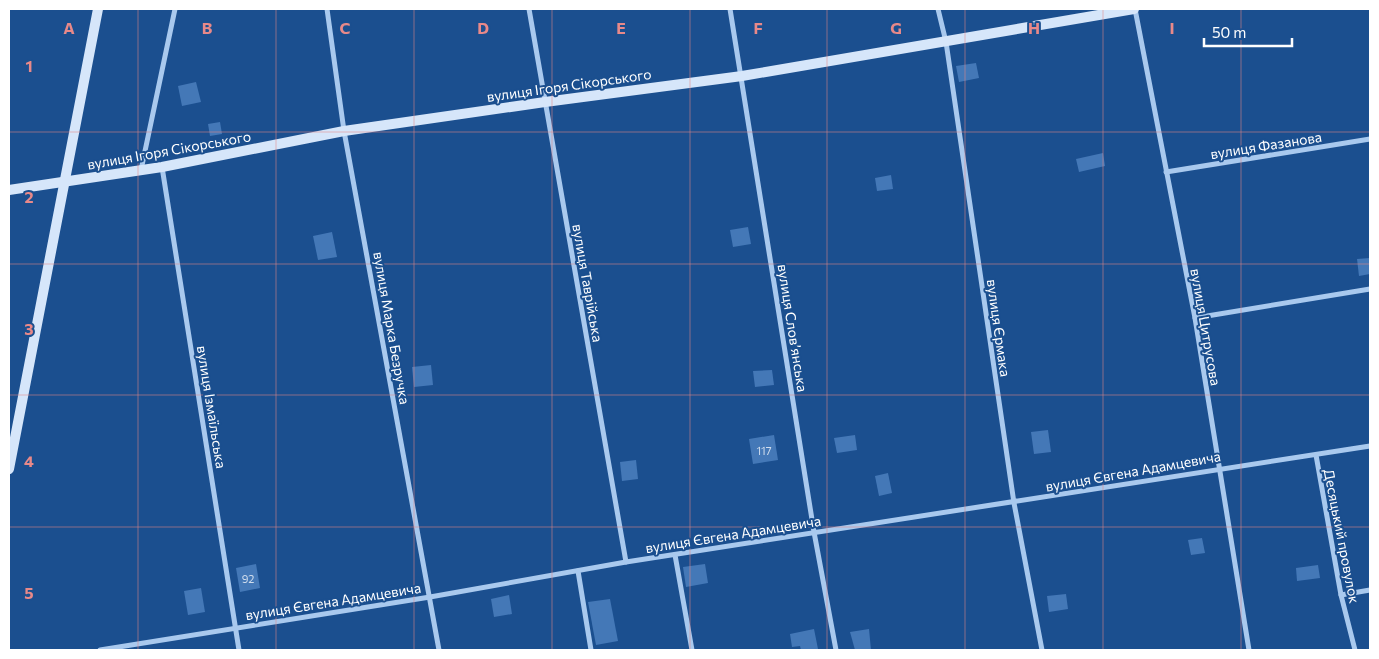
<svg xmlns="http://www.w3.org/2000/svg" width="1379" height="659" viewBox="0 0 1379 659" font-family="Commissioner,sans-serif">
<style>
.building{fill:#4478b7}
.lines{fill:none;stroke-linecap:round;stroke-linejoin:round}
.street{stroke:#a9c9ee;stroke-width:5}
.secondary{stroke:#d6e6fa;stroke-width:10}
.grid{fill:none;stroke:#e88989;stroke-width:1;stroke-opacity:0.55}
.labels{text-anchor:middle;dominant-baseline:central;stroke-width:4;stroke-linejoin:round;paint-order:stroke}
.number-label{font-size:11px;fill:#d0dded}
.street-label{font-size:14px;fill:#fff;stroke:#1b4f8f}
.grid-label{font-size:16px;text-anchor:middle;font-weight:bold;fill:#e88989;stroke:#1b4f8f;stroke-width:4;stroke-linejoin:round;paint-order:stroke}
</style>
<rect width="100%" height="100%" fill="#1b4f8f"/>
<!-- building -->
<g class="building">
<path d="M 976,63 L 979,78 L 959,82 L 956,66 Z"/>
<path d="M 196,82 L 201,102 L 182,106 L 178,86 Z"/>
<path d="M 220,122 L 222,134 L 210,136 L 208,124 Z"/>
<path d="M 1103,153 L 1105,166 L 1079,172 L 1076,159 Z"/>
<path d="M 891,175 L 893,189 L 877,191 L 875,178 Z"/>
<path d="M 748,227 L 751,244 L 733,247 L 730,230 Z"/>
<path d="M 332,232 L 337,257 L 318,260 L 313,236 Z"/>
<path d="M 1370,258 L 1370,274 L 1359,276 L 1357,259 Z"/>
<path d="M 431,365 L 433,385 L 414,387 L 412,367 Z"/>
<path d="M 772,370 L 774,385 L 755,387 L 753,371 Z"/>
<path d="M 1048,430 L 1051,452 L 1034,454 L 1031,432 Z"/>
<path d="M 774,435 L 778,460 L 753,464 L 749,439 Z"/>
<path d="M 855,435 L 857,450 L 837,453 L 834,438 Z"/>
<path d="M 636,460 L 638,479 L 622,481 L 620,462 Z"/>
<path d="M 888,473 L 892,493 L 879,496 L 875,476 Z"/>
<path d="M 1202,538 L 1205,553 L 1191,555 L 1188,540 Z"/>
<path d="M 256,564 L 260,588 L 240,592 L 236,568 Z"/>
<path d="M 705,564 L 708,583 L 686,587 L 683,567 Z"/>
<path d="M 1318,565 L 1320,578 L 1297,581 L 1296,568 Z"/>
<path d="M 201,588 L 205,612 L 188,615 L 184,591 Z"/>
<path d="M 1066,594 L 1068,609 L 1049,612 L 1047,596 Z"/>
<path d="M 509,595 L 512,614 L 494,617 L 491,599 Z"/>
<path d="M 610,599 L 618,641 L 596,645 L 588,602 Z"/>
<path d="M 814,629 L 818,649 L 801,650 L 800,646 L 792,647 L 790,634 Z"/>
<path d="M 869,629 L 871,650 L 855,650 L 850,632 Z"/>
</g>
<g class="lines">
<!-- street -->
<g class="street">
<path d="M 327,9 L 344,131 L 439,650"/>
<path d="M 529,9 L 626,562"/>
<path d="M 730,9 L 814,532 L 836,650"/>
<path d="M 938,9 L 946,42 L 1014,503 L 1042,650"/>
<path d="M 1135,9 L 1195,318 L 1249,650"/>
<path d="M 162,167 L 239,650"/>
<path d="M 141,170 L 175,9"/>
<path d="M 1166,172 L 1370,139"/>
<path d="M 1195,318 L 1370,289"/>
<path d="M 1316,455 L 1341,595 L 1355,650"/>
<path d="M 675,555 L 692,650"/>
<path d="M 578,571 L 591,650"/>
<path d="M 1341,595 L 1370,590"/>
<path d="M 100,650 L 430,597 L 626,562 L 1370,446"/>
</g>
<!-- secondary -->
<g class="secondary">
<path d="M 9,190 L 162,167 L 344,131 L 545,102 L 742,76 L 1134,9"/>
<path d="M 9,469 L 98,9"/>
</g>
</g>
<!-- grid -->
<path class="grid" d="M 138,9 L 138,650M 276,9 L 276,650M 414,9 L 414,650M 552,9 L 552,650M 690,9 L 690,650M 827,9 L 827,650M 965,9 L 965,650M 1103,9 L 1103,650M 1241,9 L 1241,650M 9,132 L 1370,132M 9,264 L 1370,264M 9,395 L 1370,395M 9,527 L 1370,527"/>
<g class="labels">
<!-- number labels -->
<g class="number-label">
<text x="764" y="450">117</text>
<text x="248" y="578">92</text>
</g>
<!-- street labels -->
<g class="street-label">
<text transform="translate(569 85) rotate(-8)">вулиця Ігоря Сікорського</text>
<text transform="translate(1266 145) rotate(-9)">вулиця Фазанова</text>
<text transform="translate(169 150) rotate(-10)">вулиця Ігоря Сікорського</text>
<text transform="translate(588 283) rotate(80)">вулиця Таврійська</text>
<text transform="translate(1206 327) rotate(80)">вулиця Цитрусова</text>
<text transform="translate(392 328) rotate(80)">вулиця Марка Безручка</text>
<text transform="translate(793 328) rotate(81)">вулиця Слов’янська</text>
<text transform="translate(999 328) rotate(82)">вулиця Єрмака</text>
<text transform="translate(212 407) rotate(81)">вулиця Ізмаїльська</text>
<text transform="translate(1133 471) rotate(-10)">вулиця Євгена Адамцевича</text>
<text transform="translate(733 534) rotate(-9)">вулиця Євгена Адамцевича</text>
<text transform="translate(1342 536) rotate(79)">Десяцький провулок</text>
<text transform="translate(333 601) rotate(-9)">вулиця Євгена Адамцевича</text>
</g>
</g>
<g class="grid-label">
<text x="69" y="34">A</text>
<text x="207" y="34">B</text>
<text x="345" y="34">C</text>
<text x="483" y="34">D</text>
<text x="621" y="34">E</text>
<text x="758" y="34">F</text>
<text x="896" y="34">G</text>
<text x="1034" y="34">H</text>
<text x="1172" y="34">I</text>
<text x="29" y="72">1</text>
<text x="29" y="203">2</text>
<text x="29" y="335">3</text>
<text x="29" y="467">4</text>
<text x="29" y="599">5</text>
</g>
<!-- border -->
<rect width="1379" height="659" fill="none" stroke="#ffffff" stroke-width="20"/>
<!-- scale -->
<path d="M1204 38v8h88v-8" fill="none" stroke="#ffffff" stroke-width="2.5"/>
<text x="1212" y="38" font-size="15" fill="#ffffff" stroke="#1b4f8f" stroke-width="4" paint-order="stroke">50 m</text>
</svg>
